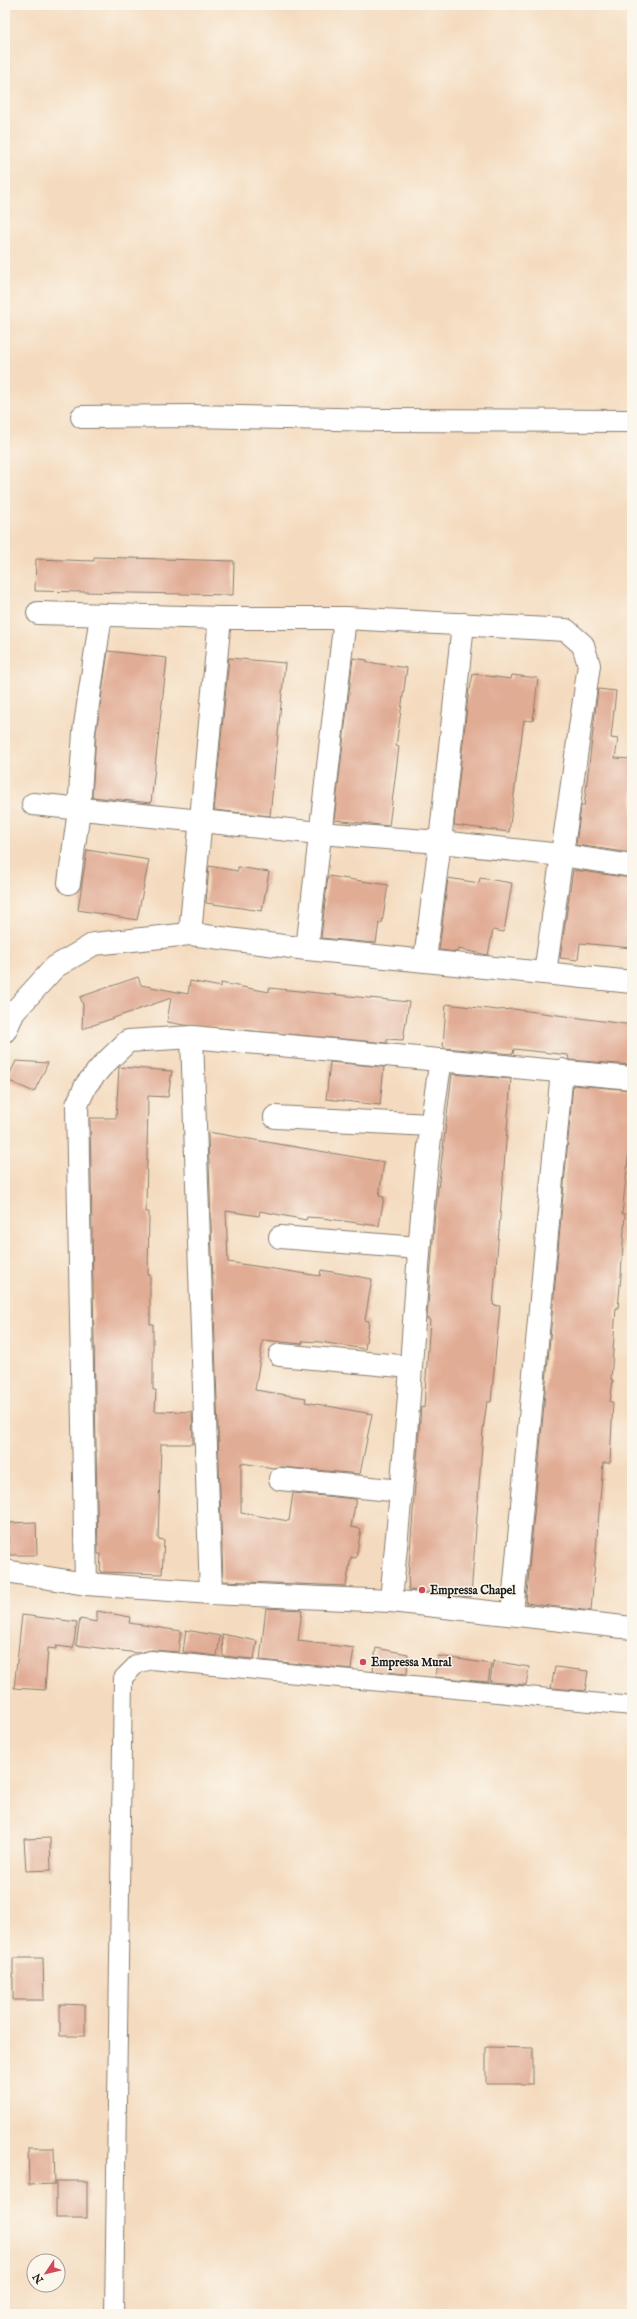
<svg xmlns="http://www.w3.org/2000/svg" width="637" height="2319" viewBox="0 0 637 2319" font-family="'IM FELL English',serif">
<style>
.building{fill:#e1ac94}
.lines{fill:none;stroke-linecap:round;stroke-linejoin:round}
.lane-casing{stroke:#887c6e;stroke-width:20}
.street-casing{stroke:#887c6e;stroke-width:24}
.lane{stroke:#fff;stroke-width:18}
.street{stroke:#fff;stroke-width:22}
.poi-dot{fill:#d1495b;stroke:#fbf7ec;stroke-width:1.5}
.labels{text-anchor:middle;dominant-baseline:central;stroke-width:3;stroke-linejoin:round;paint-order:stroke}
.poi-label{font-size:12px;font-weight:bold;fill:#1c1c1c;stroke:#fbf7ec;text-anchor:start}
</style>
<rect width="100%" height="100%" fill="#fbf7ec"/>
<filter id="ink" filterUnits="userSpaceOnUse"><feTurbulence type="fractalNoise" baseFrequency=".025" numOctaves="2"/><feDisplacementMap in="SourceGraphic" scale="8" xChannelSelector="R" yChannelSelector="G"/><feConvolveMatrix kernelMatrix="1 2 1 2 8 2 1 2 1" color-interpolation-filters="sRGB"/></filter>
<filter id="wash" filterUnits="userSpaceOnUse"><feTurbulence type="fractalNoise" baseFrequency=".012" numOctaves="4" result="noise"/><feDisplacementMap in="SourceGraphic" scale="16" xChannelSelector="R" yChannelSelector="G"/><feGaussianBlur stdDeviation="0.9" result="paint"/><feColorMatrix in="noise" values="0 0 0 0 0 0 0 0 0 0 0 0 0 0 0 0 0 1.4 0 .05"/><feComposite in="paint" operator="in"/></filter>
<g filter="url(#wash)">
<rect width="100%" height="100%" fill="#f4dbbf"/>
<g id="blocks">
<!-- building -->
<g class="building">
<path d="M 94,557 L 234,561 L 233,595 L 35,591 L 36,559 L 94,561 Z"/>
<path d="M 108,651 L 167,658 L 151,803 L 92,797 L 96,733 Z"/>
<path d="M 229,658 L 285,663 L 270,816 L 214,810 Z"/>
<path d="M 353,658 L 367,660 L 367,662 L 407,668 L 396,746 L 399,747 L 389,826 L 334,820 Z"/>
<path d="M 473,674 L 511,679 L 512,675 L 538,678 L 533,721 L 524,720 L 509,832 L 454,825 L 469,689 L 470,689 Z"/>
<path d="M 598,689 L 616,691 L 611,738 L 618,739 L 615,758 L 632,759 L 632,853 L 576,845 L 581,806 L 584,806 Z"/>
<path d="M 87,850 L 149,860 L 137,920 L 78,910 Z"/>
<path d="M 209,866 L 238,871 L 238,867 L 269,872 L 262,911 L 206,903 Z"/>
<path d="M 573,870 L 632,878 L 632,948 L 580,943 L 578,960 L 560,958 Z"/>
<path d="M 328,876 L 388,885 L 382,923 L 379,923 L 376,943 L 321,938 Z"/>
<path d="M 448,878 L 479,883 L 480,878 L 512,883 L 504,932 L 493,930 L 488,955 L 458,949 L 457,952 L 439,950 Z"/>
<path d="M 138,977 L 141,985 L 188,994 L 190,981 L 221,987 L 221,983 L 269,992 L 269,988 L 409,1002 L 403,1040 L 387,1039 L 387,1043 L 184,1025 L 167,1022 L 171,998 L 82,1029 L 83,1005 L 80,997 Z"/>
<path d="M 446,1004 L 497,1010 L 513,1009 L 632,1025 L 632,1065 L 569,1060 L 568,1055 L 514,1049 L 513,1054 L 445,1048 L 443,1046 Z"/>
<path d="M 16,1061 L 48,1063 L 34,1092 L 7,1080 Z"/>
<path d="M 330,1062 L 384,1067 L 380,1105 L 326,1099 Z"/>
<path d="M 119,1067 L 172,1071 L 168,1097 L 148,1096 L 146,1212 L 149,1212 L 148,1275 L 150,1275 L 150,1324 L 153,1324 L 153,1390 L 156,1390 L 155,1411 L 192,1412 L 193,1444 L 161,1444 L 158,1539 L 164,1540 L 162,1574 L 100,1572 L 101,1554 L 98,1554 L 90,1118 L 116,1118 Z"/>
<path d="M 452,1074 L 511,1079 L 493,1305 L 500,1306 L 491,1402 L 487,1402 L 483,1430 L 471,1597 L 409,1590 L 408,1578 L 421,1407 L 424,1408 L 430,1319 L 427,1319 L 435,1214 Z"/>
<path d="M 573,1085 L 632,1090 L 630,1141 L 622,1214 L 625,1214 L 621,1275 L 618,1308 L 616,1308 L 611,1380 L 613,1380 L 610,1402 L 613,1402 L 610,1463 L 603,1463 L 591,1611 L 526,1603 Z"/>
<path d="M 208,1132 L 384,1162 L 379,1196 L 384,1197 L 379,1226 L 322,1218 L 307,1217 L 306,1220 L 260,1211 L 259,1216 L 226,1211 L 228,1262 L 320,1276 L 321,1270 L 372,1279 L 365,1320 L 369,1321 L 365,1349 L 320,1342 L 303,1341 L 302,1344 L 263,1340 L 255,1390 L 306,1398 L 305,1402 L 372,1414 L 360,1474 L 281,1467 L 274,1468 L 241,1463 L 241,1513 L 289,1521 L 293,1493 L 356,1499 L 351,1527 L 361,1529 L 356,1558 L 351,1557 L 346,1586 L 223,1581 Z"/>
<path d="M 36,1522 L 37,1555 L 9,1555 L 7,1523 Z"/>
<path d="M 266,1608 L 302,1610 L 298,1641 L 354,1648 L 351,1669 L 260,1660 Z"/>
<path d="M 97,1611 L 130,1617 L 129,1623 L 181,1631 L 178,1652 L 152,1650 L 138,1653 L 76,1645 L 80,1619 L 97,1622 Z"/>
<path d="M 22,1615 L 77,1622 L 73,1648 L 56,1646 L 56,1649 L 48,1648 L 45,1690 L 14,1688 Z"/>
<path d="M 186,1630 L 220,1636 L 217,1656 L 183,1652 Z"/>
<path d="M 222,1634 L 257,1641 L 254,1659 L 223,1656 Z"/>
<path d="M 376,1648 L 408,1654 L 407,1674 L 373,1671 Z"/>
<path d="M 438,1656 L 491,1664 L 488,1682 L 435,1677 Z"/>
<path d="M 493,1661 L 529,1667 L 526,1685 L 490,1682 Z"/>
<path d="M 555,1667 L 588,1671 L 585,1691 L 551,1688 Z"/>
<path d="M 50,1838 L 51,1870 L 26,1871 L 24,1839 Z"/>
<path d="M 13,1958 L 43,1958 L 44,2000 L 13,2000 Z"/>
<path d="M 60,2004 L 85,2005 L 85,2036 L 60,2036 Z"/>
<path d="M 486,2047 L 533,2048 L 533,2084 L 486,2084 Z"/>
<path d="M 28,2148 L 54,2148 L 55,2184 L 29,2185 Z"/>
<rect x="56" y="2181" width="31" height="37"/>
</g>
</g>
</g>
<g filter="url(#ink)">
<use href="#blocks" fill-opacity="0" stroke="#887c6e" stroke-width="1"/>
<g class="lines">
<!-- lane casing -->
<g class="lane-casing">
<path id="lane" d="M 114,2314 L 123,1678 L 137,1664 L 151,1660 L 632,1706"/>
</g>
<!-- street casing -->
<g class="street-casing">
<g id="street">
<path d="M 82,417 L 191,416 L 383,420 L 632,421"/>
<path d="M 38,613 L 220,618 L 345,618 L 566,630 L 583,645 L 589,665 L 545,973"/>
<path d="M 33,804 L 319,833 L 440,842 L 561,855 L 632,866"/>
<path d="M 69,883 L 79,810 L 84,732 L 101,615"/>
<path d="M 190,934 L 220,618"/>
<path d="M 307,949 L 345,618"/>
<path d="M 425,959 L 440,842 L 463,624"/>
<path d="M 5,1031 L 14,1012 L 55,967 L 94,944 L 190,934 L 307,949 L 632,982"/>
<path d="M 192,1037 L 211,1593"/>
<path d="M 275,1117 L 430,1125"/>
<path d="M 280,1237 L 418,1248"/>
<path d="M 280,1355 L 411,1367"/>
<path d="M 280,1479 L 401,1491"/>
<path d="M 5,1571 L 86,1584 L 211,1593 L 391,1601 L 632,1628"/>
<path d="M 86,1584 L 77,1105 L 86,1085 L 102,1066 L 128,1041 L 192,1037 L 632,1078"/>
<path d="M 391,1601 C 398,1523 406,1445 411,1366 C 418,1264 424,1162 441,1060"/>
<path d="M 512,1614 L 562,1070"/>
</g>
</g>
<!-- lane -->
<use href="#lane" class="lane"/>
<!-- street -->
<use href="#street" class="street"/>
</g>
</g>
<!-- markers -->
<g class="poi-dot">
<circle cx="422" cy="1590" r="4"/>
<circle cx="363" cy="1662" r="4"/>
</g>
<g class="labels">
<!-- poi labels -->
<g class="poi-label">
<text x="430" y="1590">Empressa Chapel</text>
<text x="371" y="1662">Empressa Mural</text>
</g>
</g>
<!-- margin -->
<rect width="637" height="2319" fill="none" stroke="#fbf7ec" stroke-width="20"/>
<!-- north arrow -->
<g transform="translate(46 2273) rotate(235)"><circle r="19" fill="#fbf7ec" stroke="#a29f99"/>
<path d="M0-3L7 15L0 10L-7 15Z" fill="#d1495b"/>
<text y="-6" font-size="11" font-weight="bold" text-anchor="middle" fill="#1c1c1c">N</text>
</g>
</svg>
